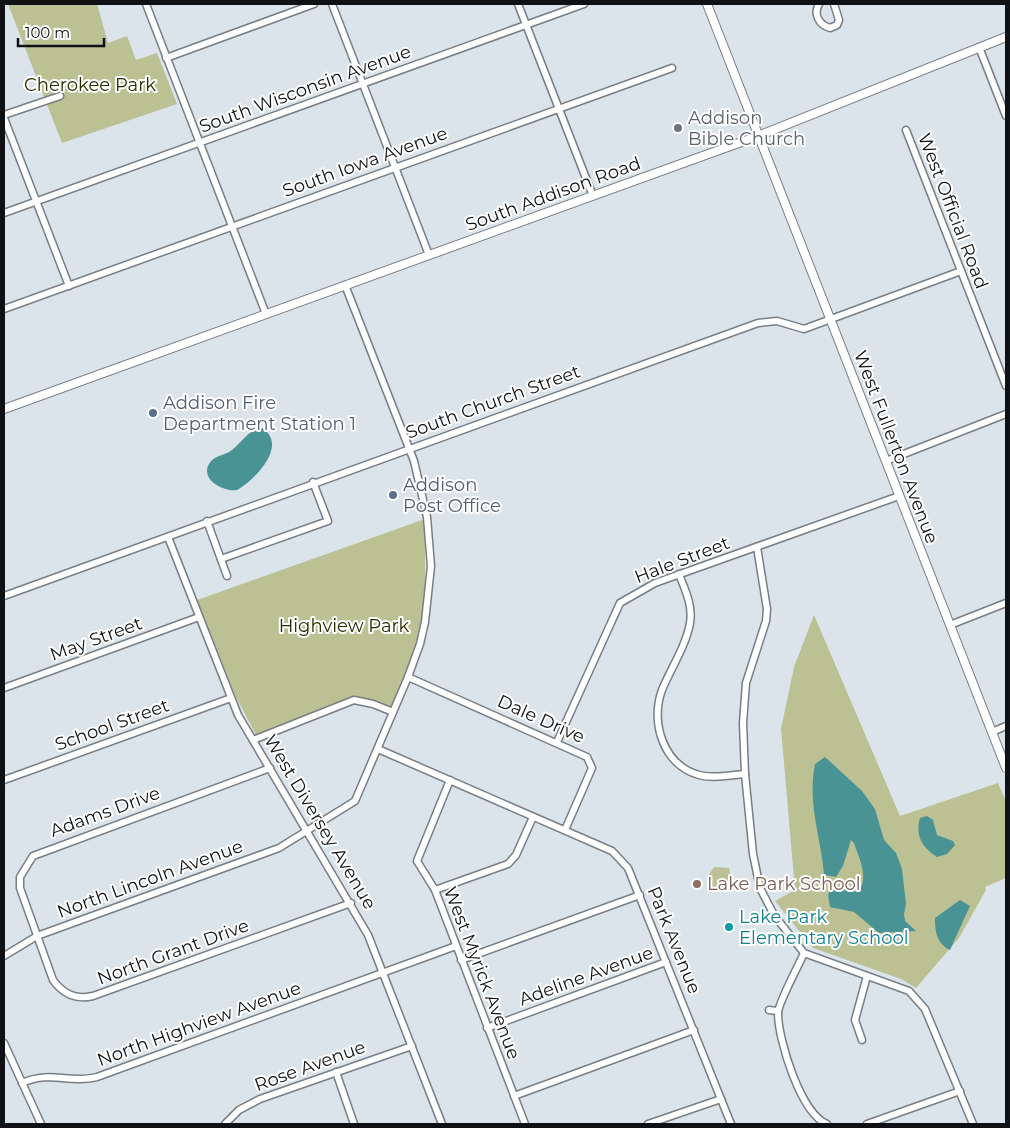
<svg xmlns="http://www.w3.org/2000/svg" width="1010" height="1128" viewBox="0 0 1010 1128" font-family="Montserrat,sans-serif">
<style>
.green{fill:#bcc193}
.water{fill:#499395}
.lines{fill:none;stroke-linecap:round;stroke-linejoin:round}
.minor-casing{stroke:#787e85;stroke-width:9}
.tertiary-casing{stroke:#787e85;stroke-width:10}
.minor{stroke:#fff;stroke-width:6}
.tertiary{stroke:#fff;stroke-width:8}
.worship-dot{fill:#6b7280;stroke:#fff;stroke-width:2}
.service-dot{fill:#5c6f8a;stroke:#fff;stroke-width:2}
.education-dot{fill:#8d6e63;stroke:#fff;stroke-width:2}
.culture-dot{fill:#0f9aa8;stroke:#fff;stroke-width:2}
.labels{text-anchor:middle;dominant-baseline:central;stroke-width:4;stroke-linejoin:round;paint-order:stroke}
.park-label{font-size:18px;fill:#292c01;stroke:#fff}
.street-label{font-size:18px;fill:#0f1114;stroke:#fff}
.worship-label{font-size:18px;fill:#5b616d;stroke:#fff;text-anchor:start}
.service-label{font-size:18px;fill:#4e5e75;stroke:#fff;text-anchor:start}
.education-label{font-size:18px;fill:#785e54;stroke:#fff;text-anchor:start}
.culture-label{font-size:18px;fill:#0d838f;stroke:#fff;text-anchor:start}
</style>
<rect width="100%" height="100%" fill="#dce4eb"/>
<!-- green -->
<g class="green">
<path d="M 8,4 L 97,4 L 108,43 L 127,36 L 136,60 L 157,53 L 177,104 L 62,143 Z"/>
<path d="M 425,519 L 425,601 L 416,647 L 392,709 L 345,701 L 256,735 L 236,697 L 197,600 Z"/>
<path d="M 814,615 L 900,816 L 998,783 L 1006,801 L 1006,878 L 985,887 L 986,890 L 959,938 L 916,988 L 901,979 L 813,948 L 775,901 L 795,890 L 781,729 L 794,667 Z"/>
<path d="M 714,867 L 729,868 L 732,883 L 723,887 L 710,887 C 704,880 710,874 714,867 Z"/>
</g>
<!-- water -->
<g class="water">
<path d="M 262,428 C 289,445 255,480 237,490 C 224,492 200,480 209,464 C 214,456 221,456 229,452 C 241,445 247,430 262,428 Z"/>
<path d="M 825,757 L 862,791 L 875,809 L 884,840 L 896,853 L 902,869 L 906,904 L 904,914 L 905,921 L 916,931 L 879,933 L 854,912 L 830,907 L 828,895 L 831,887 L 835,885 L 853,892 L 860,890 C 868,875 859,858 854,843 L 851,840 L 843,866 L 836,877 L 824,875 C 821,835 807,806 815,764 Z"/>
<path d="M 927,816 L 933,820 L 937,835 L 953,841 L 955,845 L 947,854 L 937,857 C 922,847 915,836 920,818 Z"/>
<path d="M 960,900 L 970,906 L 950,950 C 936,943 935,931 935,918 Z"/>
</g>
<g class="lines">
<!-- minor casing -->
<g class="minor-casing">
<g id="minor">
<path d="M 146,4 L 266,314"/>
<path d="M 332,4 L 429,255"/>
<path d="M 518,4 L 593,196"/>
<path d="M 819,4 C 813,14 819,25 830,28 L 837,25 L 839,20 L 834,4"/>
<path d="M 979,47 L 1006,116"/>
<path d="M 166,58 L 314,4"/>
<path d="M 4,115 L 60,96"/>
<path d="M 4,118 L 69,286"/>
<path d="M 906,130 L 1006,386"/>
<path d="M 4,213 L 584,4"/>
<path d="M 4,309 L 672,68"/>
<path d="M 886,461 L 1006,414"/>
<path d="M 207,521 L 227,576"/>
<path d="M 168,537 L 238,715 L 368,935 L 442,1124"/>
<path d="M 757,547 L 767,609 L 766,621 L 746,683 L 743,723 L 745,774 L 753,854 L 760,888 L 774,915 L 804,953 L 909,991 L 925,1009 L 973,1124"/>
<path d="M 221,559 L 328,521 L 313,482"/>
<path d="M 679,574 C 685,590 693,605 690,623 C 686,646 671,668 662,690 C 650,722 663,765 699,775 C 713,779 730,775 745,774"/>
<path d="M 4,596 L 758,323 L 777,321 L 804,329 L 961,271"/>
<path d="M 950,625 L 1006,603"/>
<path d="M 408,677 L 587,757 L 592,768 L 565,830"/>
<path d="M 4,688 L 199,617"/>
<path d="M 992,732 L 1006,726"/>
<path d="M 253,740 L 354,700 L 373,704 L 393,712"/>
<path d="M 557,742 L 620,603 L 655,583 L 899,496"/>
<path d="M 378,749 L 612,851 L 628,868 L 731,1124"/>
<path d="M 270,768 L 33,856 L 20,877 L 20,888 L 53,980 C 63,994 76,1000 93,996 L 351,903"/>
<path d="M 4,780 L 231,698"/>
<path d="M 450,780 L 417,861 L 435,890 L 525,1124"/>
<path d="M 435,890 L 508,864 L 516,855 L 533,817"/>
<path d="M 804,953 C 799,965 778,1003 778,1013 C 778,1040 801,1114 827,1124"/>
<path d="M 4,956 L 37,936 L 279,848 L 355,801 L 408,677 L 420,644 L 425,622 L 431,566 L 427,517 L 414,461 L 345,285"/>
<path d="M 461,960 L 640,895"/>
<path d="M 769,1010 L 777,1011"/>
<path d="M 487,1028 L 666,962"/>
<path d="M 862,1040 L 855,1020 L 867,976"/>
<path d="M 4,1043 L 41,1124"/>
<path d="M 336,1072 L 354,1124"/>
<path d="M 22,1083 C 51,1070 70,1084 97,1077 L 456,946"/>
<path d="M 514,1096 L 694,1030"/>
<path d="M 225,1124 L 239,1110 L 260,1099 L 412,1046"/>
<path d="M 648,1124 L 721,1099"/>
<path d="M 867,1124 L 960,1091"/>
</g>
</g>
<!-- tertiary casing -->
<g class="tertiary-casing">
<g id="tertiary">
<path d="M 707,4 L 1006,768"/>
<path d="M 4,409 L 758,136 L 1006,37"/>
</g>
</g>
<!-- minor -->
<use href="#minor" class="minor"/>
<!-- tertiary -->
<use href="#tertiary" class="tertiary"/>
</g>
<!-- markers -->
<circle class="worship-dot" cx="678" cy="128" r="5"/>
<g class="service-dot">
<circle cx="153" cy="413" r="5"/>
<circle cx="393" cy="495" r="5"/>
</g>
<circle class="education-dot" cx="697" cy="884" r="5"/>
<circle class="culture-dot" cx="729" cy="927" r="5"/>
<g class="labels">
<!-- park labels -->
<g class="park-label">
<text x="90" y="85">Cherokee Park</text>
<text x="344" y="626">Highview Park</text>
</g>
<!-- street labels -->
<g class="street-label">
<text transform="translate(305 89) rotate(-20)">South Wisconsin Avenue</text>
<text transform="translate(365 162) rotate(-20)">South Iowa Avenue</text>
<text transform="translate(553 194) rotate(-20)">South Addison Road</text>
<text transform="translate(953 211) rotate(69)">West Official Road</text>
<text transform="translate(493 402) rotate(-20)">South Church Street</text>
<text transform="translate(896 447) rotate(69)">West Fullerton Avenue</text>
<text transform="translate(682 560) rotate(-21)">Hale Street</text>
<text transform="translate(96 639) rotate(-20)">May Street</text>
<text transform="translate(541 719) rotate(24)">Dale Drive</text>
<text transform="translate(112 725) rotate(-20)">School Street</text>
<text transform="translate(105 812) rotate(-20)">Adams Drive</text>
<text transform="translate(320 822) rotate(59)">West Diversey Avenue</text>
<text transform="translate(150 879) rotate(-20)">North Lincoln Avenue</text>
<text transform="translate(674 940) rotate(68)">Park Avenue</text>
<text transform="translate(173 952) rotate(-20)">North Grant Drive</text>
<text transform="translate(482 973) rotate(69)">West Myrick Avenue</text>
<text transform="translate(586 976) rotate(-20)">Adeline Avenue</text>
<text transform="translate(199 1024) rotate(-20)">North Highview Avenue</text>
<text transform="translate(310 1066) rotate(-20)">Rose Avenue</text>
</g>
<!-- worship labels -->
<g class="worship-label">
<text x="688" y="118">Addison<tspan x="688" dy="21">Bible Church</tspan></text>
</g>
<!-- service labels -->
<g class="service-label">
<text x="163" y="403">Addison Fire<tspan x="163" dy="21">Department Station 1</tspan></text>
<text x="403" y="485">Addison<tspan x="403" dy="21">Post Office</tspan></text>
</g>
<!-- education labels -->
<g class="education-label">
<text x="707" y="884">Lake Park School</text>
</g>
<!-- culture labels -->
<g class="culture-label">
<text x="739" y="917">Lake Park<tspan x="739" dy="21">Elementary School</tspan></text>
</g>
</g>
<!-- border -->
<rect width="1010" height="1128" fill="none" stroke="#0f1114" stroke-width="10"/>
<!-- scale -->
<path d="M18 38v8h86v-8" fill="none" stroke="#0f1114" stroke-width="2.5"/>
<text x="25" y="38" font-size="15" fill="#0f1114" stroke="#ffffff" stroke-width="4" paint-order="stroke">100 m</text>
</svg>
